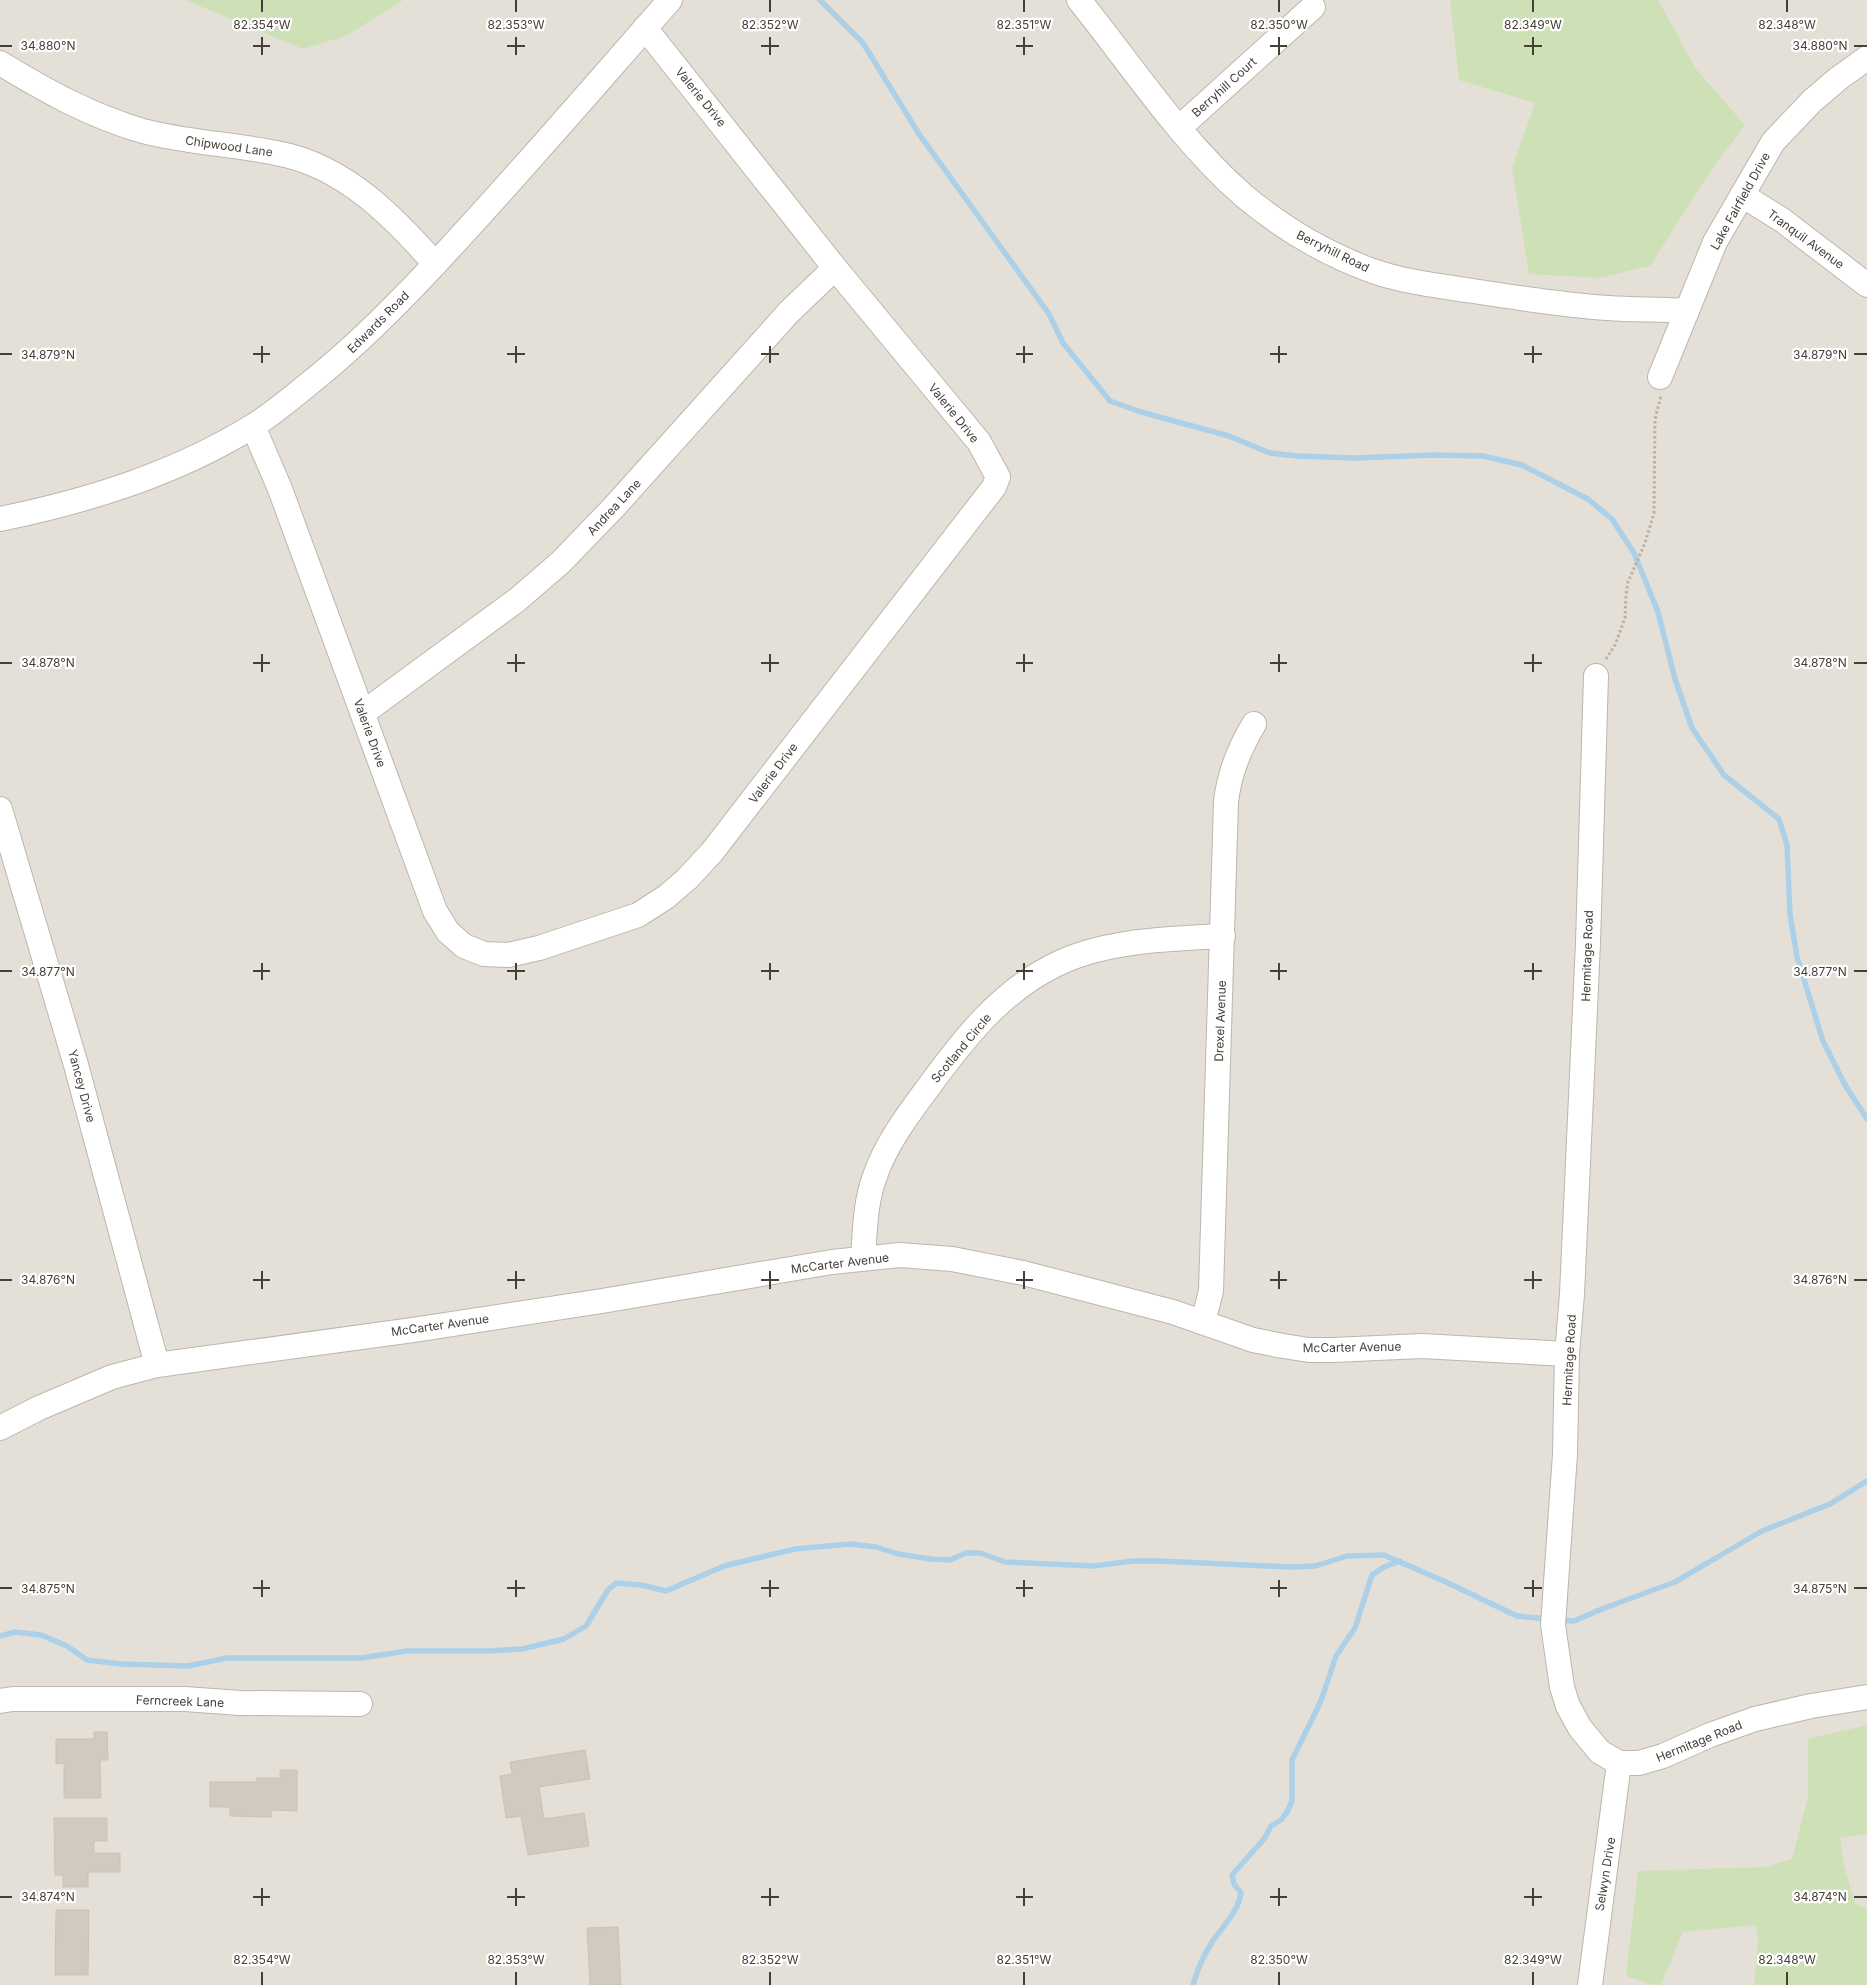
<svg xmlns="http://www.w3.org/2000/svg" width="1867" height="1985" viewBox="0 0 1867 1985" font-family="Inter,sans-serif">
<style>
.residential{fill:#e5e0d7}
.green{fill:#cee1b6}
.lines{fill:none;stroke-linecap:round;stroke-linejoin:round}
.stream{stroke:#abd0e7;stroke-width:5.5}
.building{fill:#d2cabf;stroke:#ccc2b3}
.minor-casing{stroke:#bcb6ac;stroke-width:26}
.path{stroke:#bcb19f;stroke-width:3;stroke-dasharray:2.5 2.5;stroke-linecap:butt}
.minor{stroke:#fff;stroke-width:24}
.ticks{fill:none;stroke:#443f37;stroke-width:2}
.labels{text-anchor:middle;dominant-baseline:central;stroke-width:4.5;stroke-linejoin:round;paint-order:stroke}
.street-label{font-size:12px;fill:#443f37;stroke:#fff}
.ticks-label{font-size:12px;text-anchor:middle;fill:#443f37;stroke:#fff;stroke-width:4.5;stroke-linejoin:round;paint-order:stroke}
</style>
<rect width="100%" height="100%" fill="#f2efe8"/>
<!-- residential -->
<path class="residential" d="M 0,0 L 232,0 L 346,36 L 404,0 L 1867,0 L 1867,1985 L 0,1985 Z"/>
<!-- green -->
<g class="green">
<path d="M 185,0 L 404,0 L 346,36 L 303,49 Z"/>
<path d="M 1450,0 L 1658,0 L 1696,69 L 1745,125 L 1710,172 L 1650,266 L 1599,278 L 1529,274 L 1512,168 L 1535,103 L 1459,80 Z"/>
<path d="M 1867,1725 L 1867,1834 L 1840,1838 L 1844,1865 L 1855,1903 L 1867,1909 L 1867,1985 L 1754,1985 L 1758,1941 L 1756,1925 L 1683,1932 L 1661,1985 L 1653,1985 L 1626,1976 L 1638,1871 L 1764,1867 L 1792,1859 L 1808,1797 L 1808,1739 Z"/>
</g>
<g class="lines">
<!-- stream -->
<g class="stream">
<path d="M 820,0 L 863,43 L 919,134 L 1049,314 L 1063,343 L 1110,401 L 1141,412 L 1229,436 L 1270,453 L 1297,456 L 1355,458 L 1433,455 L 1483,456 L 1522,465 L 1588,499 L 1612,519 L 1634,553 L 1658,612 L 1675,679 L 1692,728 L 1724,775 L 1779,819 L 1787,845 L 1790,914 L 1797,957 L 1823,1041 L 1845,1085 L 1867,1119"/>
<path d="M 1559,1620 L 1574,1621 L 1602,1609 L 1675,1582 L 1762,1531 L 1830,1504 L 1867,1481"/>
<path d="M 0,1636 L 15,1632 L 41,1635 L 67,1646 L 87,1660 L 121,1664 L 188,1666 L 227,1658 L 361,1658 L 407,1651 L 489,1651 L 522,1649 L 564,1639 L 586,1626 L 608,1590 L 616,1583 L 641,1585 L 666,1591 L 724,1566 L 795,1549 L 850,1544 L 876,1547 L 898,1554 L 931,1559 L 950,1560 L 966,1553 L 980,1553 L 1005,1562 L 1094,1566 L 1133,1561 L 1160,1561 L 1291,1567 L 1315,1566 L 1347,1556 L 1384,1555 L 1446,1582 L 1517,1616 L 1548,1619"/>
<path d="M 1193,1985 C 1197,1970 1204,1955 1212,1942 C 1223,1926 1238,1912 1241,1893 L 1234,1884 L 1232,1875 L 1264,1839 L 1271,1826 L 1281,1820 L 1287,1812 L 1292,1801 L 1292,1760 L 1321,1701 L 1336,1656 L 1355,1628 L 1372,1575 L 1384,1567 L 1400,1561"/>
</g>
</g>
<!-- building -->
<g class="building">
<path d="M 94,1732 L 107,1732 L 108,1760 L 100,1760 L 101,1798 L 64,1798 L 64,1763 L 56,1764 L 56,1739 L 94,1739 Z"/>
<path d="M 585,1750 L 590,1779 L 539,1787 L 544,1819 L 584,1813 L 589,1846 L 528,1855 L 521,1816 L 506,1818 L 500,1776 L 512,1774 L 510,1762 Z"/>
<path d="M 280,1770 L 297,1770 L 297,1811 L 271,1810 L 271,1817 L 230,1816 L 230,1807 L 210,1807 L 210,1782 L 257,1782 L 257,1778 L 280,1778 Z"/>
<path d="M 54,1818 L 107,1818 L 107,1841 L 94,1841 L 94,1853 L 120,1853 L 120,1872 L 88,1872 L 88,1887 L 63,1887 L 63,1875 L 55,1875 Z"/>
<path d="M 56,1910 L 89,1910 L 88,1975 L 55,1975 Z"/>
<path d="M 618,1927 L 621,1985 L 590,1985 L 587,1928 Z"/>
</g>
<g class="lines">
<!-- minor casing -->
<g class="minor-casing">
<g id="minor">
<path d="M 1079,0 C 1132,66 1180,140 1244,196 C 1281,227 1324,253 1370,270 C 1403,282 1439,286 1473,291 C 1518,298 1563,305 1608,308 C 1634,310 1661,309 1687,311"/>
<path d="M 0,63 C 46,91 91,116 143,131 C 188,143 235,144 281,154 C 345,167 394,217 435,264"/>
<path d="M 1179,128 L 1313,7"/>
<path d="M 1742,195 L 1782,220 L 1867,285"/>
<path d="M 1660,377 L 1715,242 L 1773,142 L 1812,101 L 1839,78 L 1867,58"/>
<path d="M 253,426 L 280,489 L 435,911 L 448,932 L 464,946 L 484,954 L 508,955 L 539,948 L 638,915 L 666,897 L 687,879 L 712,852 L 994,487 L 998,477 L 979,442 L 835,268 L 645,28"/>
<path d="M 0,519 C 88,501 175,474 253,426 C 271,415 288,401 305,387 C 358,345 404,298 450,248 C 525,167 597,83 670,0"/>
<path d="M 1596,676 L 1588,943 L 1572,1294 L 1567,1354 L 1565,1454 L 1553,1625 L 1562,1687 L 1568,1706 L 1580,1728 L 1600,1752 L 1619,1763 L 1639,1763 L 1663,1756 L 1710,1735 L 1755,1719 L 1811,1706 L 1867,1697"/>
<path d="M 363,713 L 517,600 L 561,562 L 615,506 L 789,312 L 835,268"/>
<path d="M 0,809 L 76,1065 L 157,1365"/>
<path d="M 863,1258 C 865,1231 865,1202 875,1176 C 886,1144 907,1116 927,1089 C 962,1041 999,993 1053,966 C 1102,940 1169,939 1223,936"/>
<path d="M 1203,1322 L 1211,1291 L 1226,802 C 1229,773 1239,749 1254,724"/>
<path d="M 0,1428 L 39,1408 L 112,1377 L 157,1365 L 413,1330 L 602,1301 L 832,1262 L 900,1255 L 952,1259 L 1023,1273 L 1173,1312 L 1253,1340 L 1283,1346 L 1309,1350 L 1333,1350 L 1422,1346 L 1567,1354"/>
<path d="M 0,1701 L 13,1699 L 185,1699 L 240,1703 L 360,1704"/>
<path d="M 1590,1985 L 1619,1763"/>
</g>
</g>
<!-- path -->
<path class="path" d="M 1606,659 L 1615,645 L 1625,618 L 1626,595 L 1628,582 L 1645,543 L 1654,513 L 1655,419 L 1661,396"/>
<!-- minor -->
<use href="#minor" class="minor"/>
</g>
<!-- ticks -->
<path class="ticks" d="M 262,0 L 262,12M 516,0 L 516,12M 770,0 L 770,12M 1024,0 L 1024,12M 1279,0 L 1279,12M 1533,0 L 1533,12M 1787,0 L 1787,12M 262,37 L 262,55M 516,37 L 516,55M 770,37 L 770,55M 1024,37 L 1024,55M 1279,37 L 1279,55M 1533,37 L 1533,55M 0,46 L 12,46M 253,46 L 270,46M 507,46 L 525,46M 761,46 L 779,46M 1016,46 L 1033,46M 1270,46 L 1287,46M 1524,46 L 1542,46M 1854,46 L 1867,46M 262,346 L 262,363M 516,346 L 516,363M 770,346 L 770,363M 1024,346 L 1024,363M 1279,346 L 1279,363M 1533,346 L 1533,363M 0,354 L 12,354M 253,354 L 270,354M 507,354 L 525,354M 761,354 L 779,354M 1016,354 L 1033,354M 1270,354 L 1287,354M 1524,354 L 1542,354M 1854,354 L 1867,354M 262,654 L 262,672M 516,654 L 516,672M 770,654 L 770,672M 1024,654 L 1024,672M 1279,654 L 1279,672M 1533,654 L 1533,672M 0,663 L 12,663M 253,663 L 270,663M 507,663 L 525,663M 761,663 L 779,663M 1016,663 L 1033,663M 1270,663 L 1287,663M 1524,663 L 1542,663M 1854,663 L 1867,663M 262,963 L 262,980M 516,963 L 516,980M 770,963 L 770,980M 1024,963 L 1024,980M 1279,963 L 1279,980M 1533,963 L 1533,980M 0,971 L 12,971M 253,971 L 270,971M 507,971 L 525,971M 761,971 L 779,971M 1016,971 L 1033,971M 1270,971 L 1287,971M 1524,971 L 1542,971M 1854,971 L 1867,971M 262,1271 L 262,1289M 516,1271 L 516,1289M 770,1271 L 770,1289M 1024,1271 L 1024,1289M 1279,1271 L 1279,1289M 1533,1271 L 1533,1289M 0,1280 L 12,1280M 253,1280 L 270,1280M 507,1280 L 525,1280M 761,1280 L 779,1280M 1016,1280 L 1033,1280M 1270,1280 L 1287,1280M 1524,1280 L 1542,1280M 1854,1280 L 1867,1280M 262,1580 L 262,1597M 516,1580 L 516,1597M 770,1580 L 770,1597M 1024,1580 L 1024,1597M 1279,1580 L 1279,1597M 1533,1580 L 1533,1597M 0,1588 L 12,1588M 253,1588 L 270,1588M 507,1588 L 525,1588M 761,1588 L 779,1588M 1016,1588 L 1033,1588M 1270,1588 L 1287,1588M 1524,1588 L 1542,1588M 1854,1588 L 1867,1588M 262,1888 L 262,1906M 516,1888 L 516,1906M 770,1888 L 770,1906M 1024,1888 L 1024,1906M 1279,1888 L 1279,1906M 1533,1888 L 1533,1906M 0,1897 L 12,1897M 253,1897 L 270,1897M 507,1897 L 525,1897M 761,1897 L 779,1897M 1016,1897 L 1033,1897M 1270,1897 L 1287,1897M 1524,1897 L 1542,1897M 1854,1897 L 1867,1897M 262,1972 L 262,1985M 516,1972 L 516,1985M 770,1972 L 770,1985M 1024,1972 L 1024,1985M 1279,1972 L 1279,1985M 1533,1972 L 1533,1985M 1787,1972 L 1787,1985"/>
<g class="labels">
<!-- street labels -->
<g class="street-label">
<text transform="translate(1224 87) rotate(-42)">Berryhill Court</text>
<text transform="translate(701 97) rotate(51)">Valerie Drive</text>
<text transform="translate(229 146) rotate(8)">Chipwood Lane</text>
<text transform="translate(1740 201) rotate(-61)">Lake Fairfield Drive</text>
<text transform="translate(1806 239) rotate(36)">Tranquil Avenue</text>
<text transform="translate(1333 251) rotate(26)">Berryhill Road</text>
<text transform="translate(378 322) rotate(-45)">Edwards Road</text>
<text transform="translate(954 413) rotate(51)">Valerie Drive</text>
<text transform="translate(614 507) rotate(-47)">Andrea Lane</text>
<text transform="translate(370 733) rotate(70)">Valerie Drive</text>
<text transform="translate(773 773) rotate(-53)">Valerie Drive</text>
<text transform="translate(1587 956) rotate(-88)">Hermitage Road</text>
<text transform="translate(1220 1021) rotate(-88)">Drexel Avenue</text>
<text transform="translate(961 1048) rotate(-50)">Scotland Circle</text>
<text transform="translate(82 1086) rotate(75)">Yancey Drive</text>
<text transform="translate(840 1263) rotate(-7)">McCarter Avenue</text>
<text transform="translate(440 1325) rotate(-8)">McCarter Avenue</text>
<text transform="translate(1352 1347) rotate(-1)">McCarter Avenue</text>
<text transform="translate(1569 1360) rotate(-87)">Hermitage Road</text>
<text transform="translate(180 1701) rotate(2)">Ferncreek Lane</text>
<text transform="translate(1699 1741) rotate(-22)">Hermitage Road</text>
<text transform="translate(1605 1874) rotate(-81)">Selwyn Drive</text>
</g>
</g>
<g class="ticks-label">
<text x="262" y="29">82.354°W</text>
<text x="516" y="29">82.353°W</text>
<text x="770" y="29">82.352°W</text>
<text x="1024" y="29">82.351°W</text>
<text x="1279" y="29">82.350°W</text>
<text x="1533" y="29">82.349°W</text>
<text x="1787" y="29">82.348°W</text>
<text x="48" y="50">34.880°N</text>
<text x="1820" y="50">34.880°N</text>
<text x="48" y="359">34.879°N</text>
<text x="1820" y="359">34.879°N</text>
<text x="48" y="667">34.878°N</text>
<text x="1820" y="667">34.878°N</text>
<text x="48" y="976">34.877°N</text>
<text x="1820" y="976">34.877°N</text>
<text x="48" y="1284">34.876°N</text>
<text x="1820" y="1284">34.876°N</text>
<text x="48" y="1593">34.875°N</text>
<text x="1820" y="1593">34.875°N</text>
<text x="48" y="1901">34.874°N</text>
<text x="1820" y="1901">34.874°N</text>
<text x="262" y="1964">82.354°W</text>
<text x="516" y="1964">82.353°W</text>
<text x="770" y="1964">82.352°W</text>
<text x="1024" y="1964">82.351°W</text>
<text x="1279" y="1964">82.350°W</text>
<text x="1533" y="1964">82.349°W</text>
<text x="1787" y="1964">82.348°W</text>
</g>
</svg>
